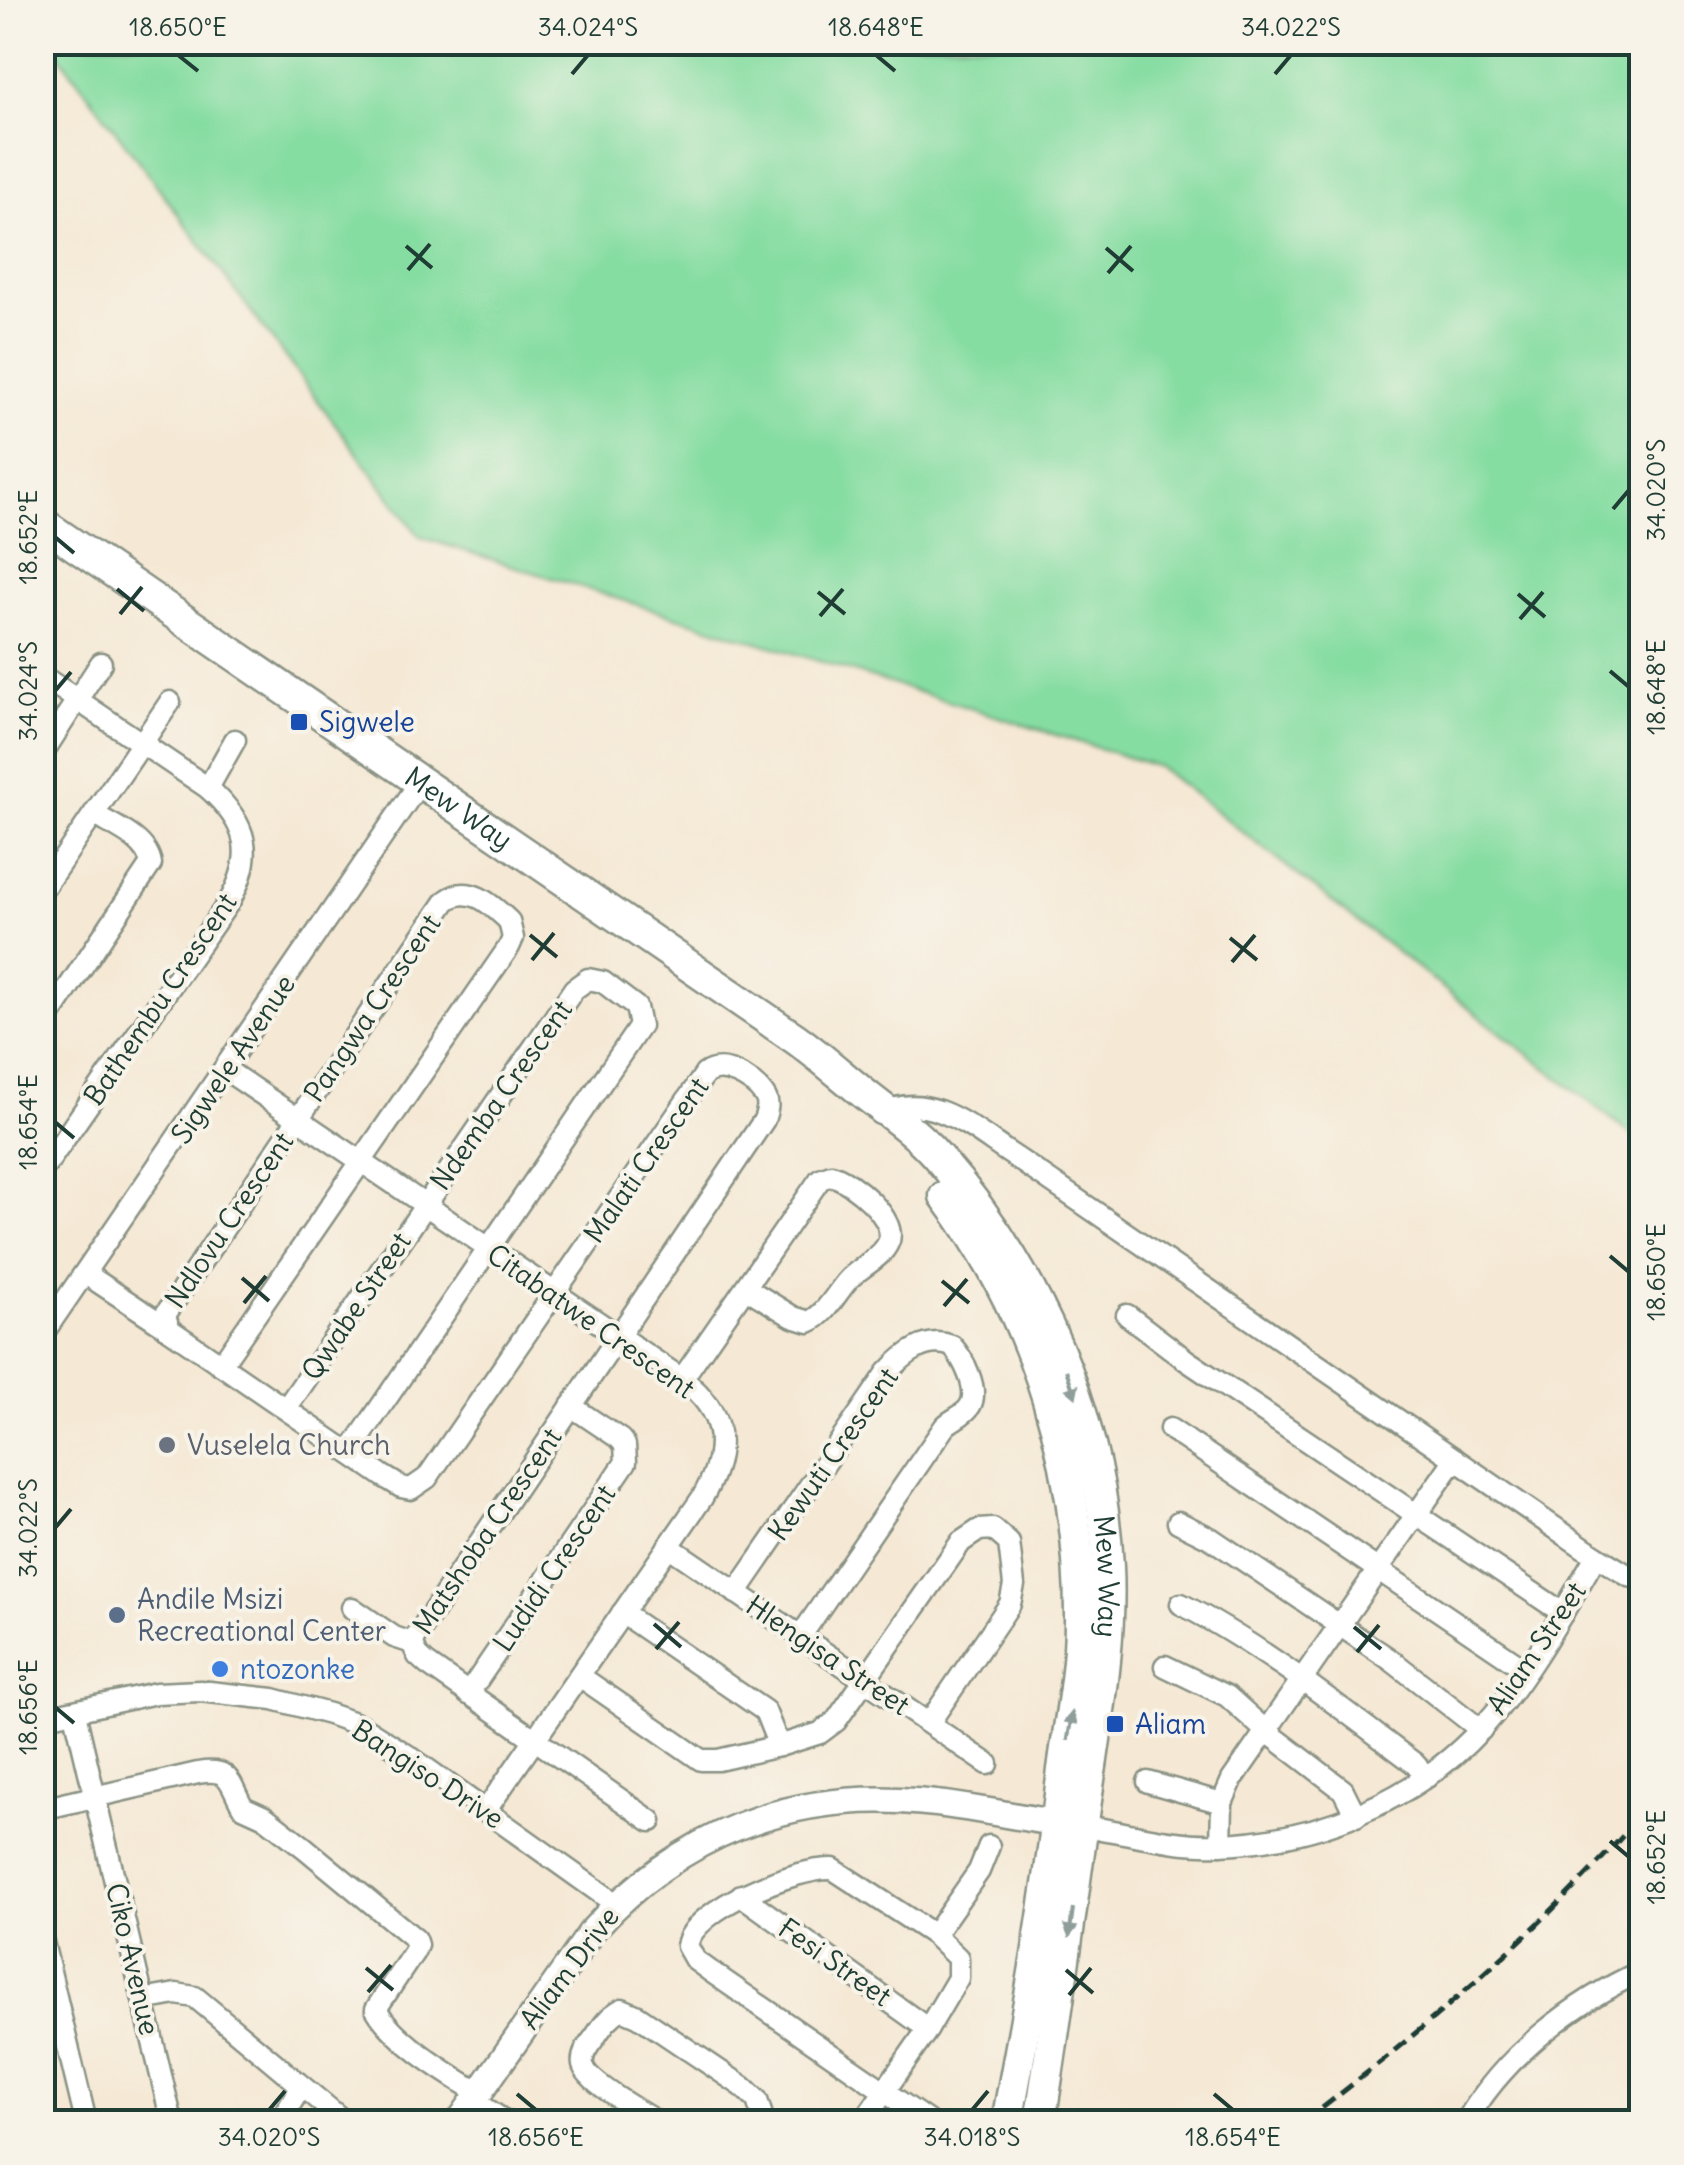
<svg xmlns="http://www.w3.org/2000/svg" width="1684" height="2165" viewBox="0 0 1684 2165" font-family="Delius,sans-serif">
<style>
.green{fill:#86dda2;stroke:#528d6b;stroke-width:2.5}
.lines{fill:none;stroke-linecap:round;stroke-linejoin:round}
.minor-casing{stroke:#8a9284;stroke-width:25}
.tertiary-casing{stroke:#8a9284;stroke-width:30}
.primary-casing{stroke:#8a9284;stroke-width:35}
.minor{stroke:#fff;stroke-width:20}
.tertiary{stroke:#fff;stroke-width:25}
.primary{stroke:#fff;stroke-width:30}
.rail{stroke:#1f3d34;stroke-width:5;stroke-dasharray:15 8;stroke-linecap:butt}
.oneway{fill:#8f9e9a}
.ticks{fill:none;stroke:#1f3d34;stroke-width:4}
.transit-dot{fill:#1a4fb4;stroke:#f7f3e8;stroke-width:4}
.worship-dot{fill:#6b7280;stroke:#f7f3e8;stroke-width:4}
.service-dot{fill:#5c6f8a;stroke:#f7f3e8;stroke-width:4}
.shop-dot{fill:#3f7fe0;stroke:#f7f3e8;stroke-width:4}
.labels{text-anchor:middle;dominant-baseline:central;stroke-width:8;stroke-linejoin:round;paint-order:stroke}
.transit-label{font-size:28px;fill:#164399;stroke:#f7f3e8;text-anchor:start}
.street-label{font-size:28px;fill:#1f3d34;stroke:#f7f3e8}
.worship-label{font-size:28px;fill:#5b616d;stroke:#f7f3e8;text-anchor:start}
.service-label{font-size:28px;fill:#4e5e75;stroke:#f7f3e8;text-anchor:start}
.shop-label{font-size:28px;fill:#366cbe;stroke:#f7f3e8;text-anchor:start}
.neatline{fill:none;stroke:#1f3d34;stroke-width:4}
.ticks-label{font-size:25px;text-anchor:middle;fill:#1f3d34}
</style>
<rect width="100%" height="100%" fill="#f7f3e8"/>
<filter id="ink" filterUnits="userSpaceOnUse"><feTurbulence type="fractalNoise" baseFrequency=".01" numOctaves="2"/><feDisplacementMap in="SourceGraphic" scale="20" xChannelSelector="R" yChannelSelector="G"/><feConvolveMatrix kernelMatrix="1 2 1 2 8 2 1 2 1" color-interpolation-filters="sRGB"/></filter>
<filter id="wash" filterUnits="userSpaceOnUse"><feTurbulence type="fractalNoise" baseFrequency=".0048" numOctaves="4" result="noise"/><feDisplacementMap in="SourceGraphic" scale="40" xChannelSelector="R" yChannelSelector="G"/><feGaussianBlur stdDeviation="2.25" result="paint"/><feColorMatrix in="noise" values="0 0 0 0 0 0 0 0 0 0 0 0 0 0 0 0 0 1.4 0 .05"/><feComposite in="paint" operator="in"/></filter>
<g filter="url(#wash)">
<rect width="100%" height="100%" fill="#f5e8d4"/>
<!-- green -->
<path class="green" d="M 50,43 L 1641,43 L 1641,1142 L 1159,767 L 420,537 Z"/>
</g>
<g filter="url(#ink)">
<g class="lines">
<!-- minor casing -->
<g class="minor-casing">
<g id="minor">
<path d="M 42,676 L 208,788 C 248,824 256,854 229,902 L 42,1171"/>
<path d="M 42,754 L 101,663"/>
<path d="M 208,788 L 235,740"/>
<path d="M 42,890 L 170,702"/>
<path d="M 42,1027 L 151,864 C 147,839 115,827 95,815"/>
<path d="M 226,1070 L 682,1379 C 728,1413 729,1452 702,1498 L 486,1810"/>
<path d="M 880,1114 C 932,1088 975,1132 1018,1159 L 1596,1556 L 1629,1576 L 1642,1579"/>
<path d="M 86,1274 L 169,1329"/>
<path d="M 1127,1315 L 1186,1360 L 1563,1613"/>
<path d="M 42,1335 L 420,782"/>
<path d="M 221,1365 L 509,947 L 513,938 L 509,921 C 491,904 469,883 446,901 L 165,1315 L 169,1329 L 383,1476 L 401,1487 L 411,1489 L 427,1478 L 705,1074 C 722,1061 753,1079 764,1095 C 770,1103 767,1111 764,1120 L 412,1643 L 418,1656 L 427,1664 L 651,1821"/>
<path d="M 682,1379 L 820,1179 L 831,1175 C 851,1180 900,1220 888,1243 C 881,1259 858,1268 847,1281 C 835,1295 826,1314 809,1322 L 793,1317 L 746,1288"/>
<path d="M 287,1407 L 574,989 L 588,979 L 603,982 L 636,1007 L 640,1026 L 350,1452"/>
<path d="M 1170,1429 L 1525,1669"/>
<path d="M 1178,1522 L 1212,1539 L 1391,1660 L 1481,1730"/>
<path d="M 668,1546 L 988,1764"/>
<path d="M 736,1593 L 888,1372 C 905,1354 926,1336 952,1346 C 963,1358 980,1390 970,1406 C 965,1415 952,1419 945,1426 L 800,1637"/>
<path d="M 1181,1604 C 1264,1647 1339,1707 1414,1763 L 1427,1777"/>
<path d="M 352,1608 L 394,1637 L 412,1643"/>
<path d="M 622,1613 L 765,1711 L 779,1746"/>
<path d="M 1165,1666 L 1227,1696 L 1266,1731 L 1343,1790 L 1356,1816"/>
<path d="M 581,1677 L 701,1760 L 718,1760 L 779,1746 L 820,1733 L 836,1721 L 961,1542 L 979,1530 L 993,1529 L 1009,1543 L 1014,1585 L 1010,1604 L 929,1723"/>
<path d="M 468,1694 L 626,1462 L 625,1445 L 620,1439 L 571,1406"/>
<path d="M 75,1713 L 172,2122"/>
<path d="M 42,1718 L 156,1693 L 200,1691 L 273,1699 L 329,1714 L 360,1725 L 410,1757 L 616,1904"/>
<path d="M 1148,1782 L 1222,1803"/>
<path d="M 42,1809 L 198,1773 C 232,1767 229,1783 243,1807 L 265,1817 L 305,1848 L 415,1939 L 417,1945 L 414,1952 L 376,2009 C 395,2042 447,2073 479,2093"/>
<path d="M 1083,1826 C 1128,1832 1173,1846 1218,1844 C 1316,1841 1416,1801 1483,1727 C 1528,1677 1562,1614 1596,1556"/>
<path d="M 1221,1844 L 1222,1803 L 1232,1780 L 1455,1459"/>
<path d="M 741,1895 L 928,2029"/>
<path d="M 934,1935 L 979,1871 L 989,1846"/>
<path d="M 42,1938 L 86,2122"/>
<path d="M 143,2000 L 176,1994 L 195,1997 L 345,2122"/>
<path d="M 473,2100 L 506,2122"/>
<path d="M 279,2122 L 301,2087"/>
<path d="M 657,2122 C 641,2112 587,2082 583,2065 C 581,2054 589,2045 595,2037 C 603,2025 609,2016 622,2009 L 638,2016 L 742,2086 L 757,2100 L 764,2122"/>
<path d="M 863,2122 L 928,2029 L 958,1978 L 958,1958 L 934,1935 L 833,1869 C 798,1867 692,1908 687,1946 L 695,1960 L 710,1971 L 929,2122"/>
<path d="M 1466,2122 C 1503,2057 1573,2002 1642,1971"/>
</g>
</g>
<!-- tertiary casing -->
<g class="tertiary-casing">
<path id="tertiary" d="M 459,2122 L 592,1931 C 679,1834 791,1790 921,1802 C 972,1806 1021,1819 1072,1825"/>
</g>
<!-- primary casing -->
<g class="primary-casing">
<g id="primary">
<path id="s1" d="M 42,523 L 796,1039 C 821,1057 843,1077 867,1096 C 891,1115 916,1132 936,1155 C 1036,1268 1101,1415 1108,1567 C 1112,1650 1095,1733 1084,1815 C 1070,1918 1056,2020 1040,2122"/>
<path d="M 945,1196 C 1037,1318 1081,1469 1080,1621 C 1080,1677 1067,1731 1061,1786 C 1048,1900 1028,2010 1007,2122"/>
</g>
</g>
<!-- minor -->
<use href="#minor" class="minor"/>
<!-- tertiary -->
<use href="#tertiary" class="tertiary"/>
<!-- primary -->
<use href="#primary" class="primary"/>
<!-- rail -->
<path class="rail" d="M 1304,2122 C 1425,2029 1541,1931 1642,1814"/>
</g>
<!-- one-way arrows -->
<defs><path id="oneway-solid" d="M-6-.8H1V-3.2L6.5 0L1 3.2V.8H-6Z" transform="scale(2.5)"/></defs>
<g class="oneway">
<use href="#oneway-solid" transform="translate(1071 1384) rotate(71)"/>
<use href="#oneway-solid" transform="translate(1070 1726) rotate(-81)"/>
<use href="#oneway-solid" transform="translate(1071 1923) rotate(98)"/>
</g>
</g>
<!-- ticks -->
<path class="ticks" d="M 178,55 L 198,71M 876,55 L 895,71M 572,74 L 588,55M 1275,74 L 1291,55M 406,246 L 432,268M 1106,248 L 1133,271M 408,270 L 430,244M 1108,273 L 1131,246M 1613,509 L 1629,490M 55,537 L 74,553M 117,589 L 144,611M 818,592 L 845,614M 1518,594 L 1545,617M 120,614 L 142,587M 820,616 L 843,589M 1520,619 L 1543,592M 1610,671 L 1629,687M 55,691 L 71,672M 530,935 L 557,957M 1230,938 L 1257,960M 532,960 L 554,933M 1232,962 L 1255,935M 55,1122 L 74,1138M 1610,1256 L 1629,1272M 242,1278 L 269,1301M 942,1281 L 969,1303M 244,1303 L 266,1276M 944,1306 L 967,1279M 55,1528 L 71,1509M 654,1624 L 681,1647M 1354,1627 L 1381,1649M 656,1649 L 679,1622M 1357,1652 L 1379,1625M 55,1707 L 74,1723M 1610,1841 L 1629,1857M 366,1968 L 393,1990M 1066,1970 L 1093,1993M 368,1992 L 391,1965M 1069,1995 L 1091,1968M 517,2094 L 536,2110M 1214,2094 L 1233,2110M 269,2110 L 285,2091M 972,2110 L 988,2091"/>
<!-- markers -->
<g class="transit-dot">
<rect x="289" y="712" width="20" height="20" rx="5"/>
<rect x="1105" y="1714" width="20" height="20" rx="5"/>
</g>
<circle class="worship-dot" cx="167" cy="1445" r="10"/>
<circle class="service-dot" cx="117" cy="1615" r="10"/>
<circle class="shop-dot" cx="220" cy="1669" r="10"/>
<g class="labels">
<!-- transit labels -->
<g class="transit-label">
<text x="319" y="722">Sigwele</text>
<text x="1135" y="1724">Aliam</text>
</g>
<!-- street labels -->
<g class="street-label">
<text stroke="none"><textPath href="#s1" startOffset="505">Mew Way</textPath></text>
<text transform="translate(160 999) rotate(-56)">Bathembu Crescent</text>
<text transform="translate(372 1008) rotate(-56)">Pangwa Crescent</text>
<text transform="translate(233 1059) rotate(-56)">Sigwele Avenue</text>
<text transform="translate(501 1095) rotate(-55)">Ndemba Crescent</text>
<text transform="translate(646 1160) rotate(-55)">Malati Crescent</text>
<text transform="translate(229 1220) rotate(-56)">Ndlovu Crescent</text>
<text transform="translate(356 1306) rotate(-56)">Qwabe Street</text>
<text transform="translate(591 1321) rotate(35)">Citabatwe Crescent</text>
<text transform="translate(833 1454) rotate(-55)">Kewuti Crescent</text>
<text transform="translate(487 1531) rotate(-56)">Matshoba Crescent</text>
<text transform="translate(554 1568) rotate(-56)">Ludidi Crescent</text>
<text stroke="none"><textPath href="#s1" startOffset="1560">Mew Way</textPath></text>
<text transform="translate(1536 1648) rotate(-56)">Aliam Street</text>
<text transform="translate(828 1655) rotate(34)">Hlengisa Street</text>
<text transform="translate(428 1774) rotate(33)">Bangiso Drive</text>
<text transform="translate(133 1959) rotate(77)">Ciko Avenue</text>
<text transform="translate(835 1962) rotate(35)">Fesi Street</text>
<text transform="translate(569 1968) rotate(-53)">Aliam Drive</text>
</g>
<!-- worship labels -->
<g class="worship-label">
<text x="187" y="1445">Vuselela Church</text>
</g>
<!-- service labels -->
<g class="service-label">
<text x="137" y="1599">Andile Msizi<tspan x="137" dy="32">Recreational Center</tspan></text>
</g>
<!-- shop labels -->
<g class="shop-label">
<text x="240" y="1669">ntozonke</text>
</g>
</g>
<!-- margin -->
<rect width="1684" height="2165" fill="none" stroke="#f7f3e8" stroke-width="110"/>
<rect x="55" y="55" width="1574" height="2055" class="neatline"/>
<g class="ticks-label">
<text x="178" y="36">18.650°E</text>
<text x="588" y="36">34.024°S</text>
<text x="876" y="36">18.648°E</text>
<text x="1291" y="36">34.022°S</text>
<text transform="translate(1656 490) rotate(-90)" y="9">34.020°S</text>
<text transform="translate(28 537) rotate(-90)" y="9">18.652°E</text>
<text transform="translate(1656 687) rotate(-90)" y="9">18.648°E</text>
<text transform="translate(28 691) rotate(-90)" y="9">34.024°S</text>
<text transform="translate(28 1122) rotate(-90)" y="9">18.654°E</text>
<text transform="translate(1656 1272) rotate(-90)" y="9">18.650°E</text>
<text transform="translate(28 1528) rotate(-90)" y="9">34.022°S</text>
<text transform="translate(28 1707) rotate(-90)" y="9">18.656°E</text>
<text transform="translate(1656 1857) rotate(-90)" y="9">18.652°E</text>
<text x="269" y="2146">34.020°S</text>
<text x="536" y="2146">18.656°E</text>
<text x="972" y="2146">34.018°S</text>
<text x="1233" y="2146">18.654°E</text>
</g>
</svg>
